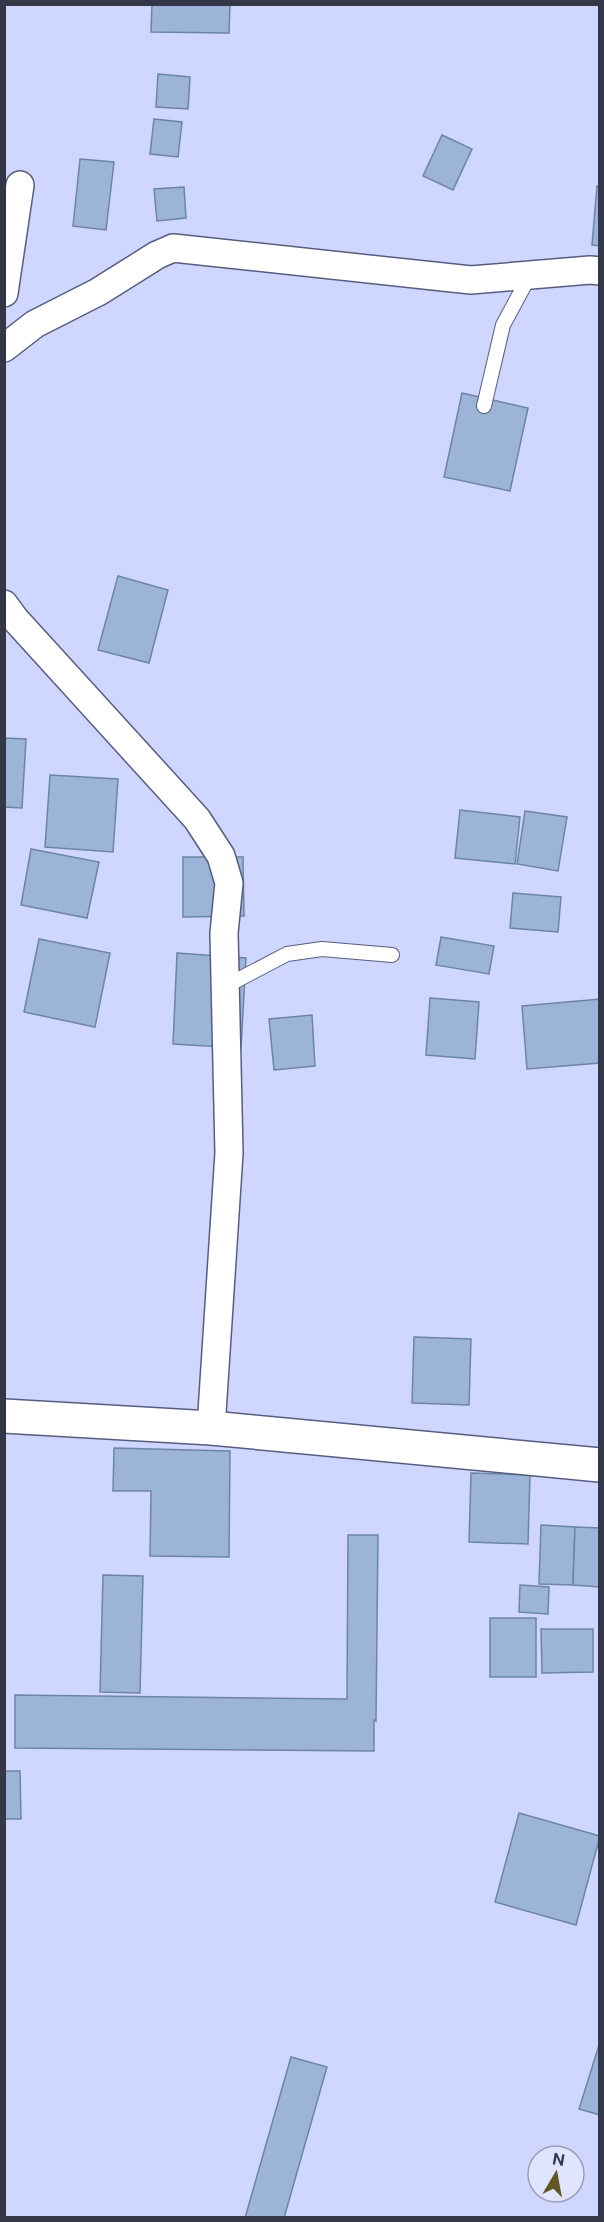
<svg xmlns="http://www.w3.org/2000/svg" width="604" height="2222" viewBox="0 0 604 2222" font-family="'Public Sans',sans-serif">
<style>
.building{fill:#9bb4d7;stroke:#6d85a5;stroke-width:1.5}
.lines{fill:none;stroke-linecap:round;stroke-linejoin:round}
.service-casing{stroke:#575d80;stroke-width:16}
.minor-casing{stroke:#575d80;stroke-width:30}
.tertiary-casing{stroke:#575d80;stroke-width:36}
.service{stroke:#fff;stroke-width:14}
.minor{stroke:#fff;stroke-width:27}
.tertiary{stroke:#fff;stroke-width:33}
</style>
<rect width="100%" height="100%" fill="#cfd6ff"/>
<!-- building -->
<g class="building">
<path d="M 152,4 L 230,4 L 229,33 L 151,32 Z"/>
<path d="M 158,74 L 190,77 L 188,109 L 156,107 Z"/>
<path d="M 154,119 L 182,122 L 178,157 L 150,154 Z"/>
<path d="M 442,135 L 472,149 L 453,190 L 423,176 Z"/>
<path d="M 80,159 L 114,162 L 106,230 L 73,226 Z"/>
<path d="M 597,186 L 600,187 L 600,246 L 592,245 Z"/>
<path d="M 184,187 L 186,218 L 157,221 L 154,189 Z"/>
<path d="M 462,393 L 528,408 L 510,491 L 444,477 Z"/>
<path d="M 118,576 L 168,590 L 149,663 L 98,650 Z"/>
<path d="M 4,738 L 26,739 L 22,808 L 4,807 Z"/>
<path d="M 50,775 L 118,779 L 113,852 L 45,847 Z"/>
<path d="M 460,810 L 520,817 L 515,864 L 455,858 Z"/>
<path d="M 525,811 L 567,817 L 558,871 L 517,864 Z"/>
<path d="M 31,849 L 99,862 L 87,918 L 21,905 Z"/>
<path d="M 183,857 L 243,857 L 244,916 L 183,917 Z"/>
<path d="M 513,893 L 561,897 L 558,932 L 510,928 Z"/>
<path d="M 441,937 L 494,946 L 489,974 L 436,965 Z"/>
<path d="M 39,939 L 110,953 L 95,1027 L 24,1012 Z"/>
<path d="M 177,953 L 246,958 L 241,1048 L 173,1044 Z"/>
<path d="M 430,998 L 479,1002 L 475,1059 L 426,1055 Z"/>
<path d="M 600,999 L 600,1063 L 527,1069 L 522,1006 Z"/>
<path d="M 312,1015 L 315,1066 L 274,1070 L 269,1019 Z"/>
<path d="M 414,1337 L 471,1339 L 469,1405 L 412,1403 Z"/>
<path d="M 114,1448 L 230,1451 L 229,1557 L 150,1556 L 151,1491 L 113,1491 Z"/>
<path d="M 471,1473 L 530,1475 L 528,1544 L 469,1542 Z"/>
<path d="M 541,1525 L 575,1527 L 573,1585 L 539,1584 Z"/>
<path d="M 575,1527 L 600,1528 L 600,1587 L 573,1585 Z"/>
<path d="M 348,1535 L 378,1535 L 376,1721 L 374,1720 L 374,1751 L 15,1748 L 15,1695 L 347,1699 Z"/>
<path d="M 103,1575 L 143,1576 L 140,1693 L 100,1692 Z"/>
<path d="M 520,1585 L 549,1587 L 548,1614 L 519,1612 Z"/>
<rect x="490" y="1618" width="46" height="59"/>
<path d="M 541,1629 L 593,1629 L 593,1672 L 542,1673 Z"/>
<path d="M 4,1771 L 20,1771 L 21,1819 L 4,1819 Z"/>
<path d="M 519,1813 L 600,1836 L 576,1925 L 495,1902 Z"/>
<path d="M 600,2042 L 600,2115 L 579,2109 Z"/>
<path d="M 291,2057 L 327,2067 L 284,2218 L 245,2218 Z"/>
</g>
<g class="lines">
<!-- service casing -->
<g class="service-casing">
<g id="service">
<path d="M 484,406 L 503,325 L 530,275"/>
<path d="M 226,986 L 287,954 L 322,949 L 392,955"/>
</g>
</g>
<!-- minor casing -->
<g class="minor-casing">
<g id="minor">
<path d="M 4,293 L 20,185"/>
<path d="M 4,348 L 35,324 L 98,292 L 157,255 L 173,248 L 471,280 L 590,270 L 600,271"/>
<path d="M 4,604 L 15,619 L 197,819 L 221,856 L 229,883 L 224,933 L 229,1153 L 211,1428"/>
</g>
</g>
<!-- tertiary casing -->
<g class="tertiary-casing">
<path id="tertiary" d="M 4,1416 L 211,1428 L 600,1465"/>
</g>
<!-- service -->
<use href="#service" class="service"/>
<!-- minor -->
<use href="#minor" class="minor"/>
<!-- tertiary -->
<use href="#tertiary" class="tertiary"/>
</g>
<!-- border -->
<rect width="604" height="2222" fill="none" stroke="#343747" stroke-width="12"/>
<!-- north arrow -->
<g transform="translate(556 2174) rotate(10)"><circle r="28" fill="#e0e5fd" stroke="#9b9fb4" stroke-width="1.5"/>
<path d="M0-4.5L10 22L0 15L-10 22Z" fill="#625623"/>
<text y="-9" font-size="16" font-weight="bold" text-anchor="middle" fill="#343747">N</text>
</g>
</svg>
